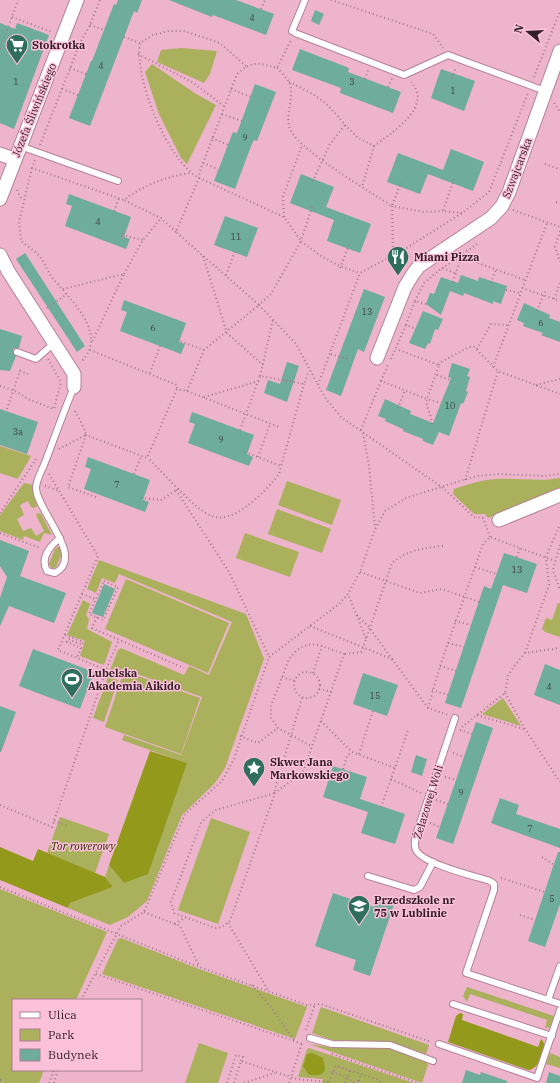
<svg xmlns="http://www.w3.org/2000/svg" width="560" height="1083" viewBox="0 0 560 1083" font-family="'IBM Plex Serif',serif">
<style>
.green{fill:#aab05b}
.forest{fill:#93991b}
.building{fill:#6dad99}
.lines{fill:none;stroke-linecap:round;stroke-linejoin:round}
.lane-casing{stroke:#b68197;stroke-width:8}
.street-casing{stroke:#b68197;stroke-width:15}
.path{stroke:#a3798b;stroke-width:2;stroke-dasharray:1 3;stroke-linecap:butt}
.lane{stroke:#fff;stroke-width:6}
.street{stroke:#fff;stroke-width:13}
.labels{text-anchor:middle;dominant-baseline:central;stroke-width:3;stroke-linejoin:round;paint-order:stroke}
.number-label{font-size:9px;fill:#424244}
.poi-label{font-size:11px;font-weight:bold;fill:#341f28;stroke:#fbc1d9;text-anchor:start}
.street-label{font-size:11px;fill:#341f28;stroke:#fbc1d9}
.park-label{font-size:11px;font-style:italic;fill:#2f3100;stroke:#fbc1d9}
</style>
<rect width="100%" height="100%" fill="#edb4cc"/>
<!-- green -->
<g class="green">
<path d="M 181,48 L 217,51 L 210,74 L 204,83 L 157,62 L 161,50 Z"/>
<path d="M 152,64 L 196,94 L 216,105 L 187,164 L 181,158 L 159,114 L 145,72 Z"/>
<path d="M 0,446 L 31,456 L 18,479 L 0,473 Z"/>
<path d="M 560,478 L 560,488 L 488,518 L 485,514 L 474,514 L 453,494 L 454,489 C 468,484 482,480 497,479 C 519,478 539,482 560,478 Z"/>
<path d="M 287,481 L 341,500 L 332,525 L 278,505 Z"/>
<path d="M 24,483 L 33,485 L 37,506 L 34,508 L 31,507 L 28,501 L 20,505 L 24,515 L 17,519 L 23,531 L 31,528 L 36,536 L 44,531 L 36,515 L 38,513 L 41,514 L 52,535 L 44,533 L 40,542 L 24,536 L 23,540 L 0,531 L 0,515 Z"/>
<path d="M 277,509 L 331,529 L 322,553 L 268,534 Z"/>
<path d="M 245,533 L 299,552 L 290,577 L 236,558 Z"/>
<path d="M 58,547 L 60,547 L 62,553 L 56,567 L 52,569 L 49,564 L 55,549 Z"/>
<path d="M 99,560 L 246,614 L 264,659 L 225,768 L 215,783 L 182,815 L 147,901 L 128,917 L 110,925 L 68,908 L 70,903 L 113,887 L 105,877 L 109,865 L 124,883 L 186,763 L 122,740 L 124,735 L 181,755 L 202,697 L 123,669 L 121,674 L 110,670 L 118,650 L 121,648 L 184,675 L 189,666 L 209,675 L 232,622 L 119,574 L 115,583 L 102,578 L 96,593 L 87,589 Z"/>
<path d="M 126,579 L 229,623 L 208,673 L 105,629 Z"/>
<path d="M 83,600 L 90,604 L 86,615 L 89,619 L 87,629 L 112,642 L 104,665 L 80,656 L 85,641 L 67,635 Z"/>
<path d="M 558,603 L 560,603 L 560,637 L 545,632 L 542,629 L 546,618 L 552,620 Z"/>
<path d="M 124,671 L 200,698 L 181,754 L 105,727 Z"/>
<path d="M 108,677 L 118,680 L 104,722 L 93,718 Z"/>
<path d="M 503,698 L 521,726 L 482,714 Z"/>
<path d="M 60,817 L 109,834 L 95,873 L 47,853 Z"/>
<path d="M 211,818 L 250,832 L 218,924 L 178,910 Z"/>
<path d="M 0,889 L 107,932 L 76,1000 L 13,1000 L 13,1070 L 44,1070 L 39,1083 L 0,1083 Z"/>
<path d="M 121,938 L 199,969 L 307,1007 L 295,1039 L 102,974 L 118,939 Z"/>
<path d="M 467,987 L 554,1016 L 550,1027 L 545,1028 L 547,1020 L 470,994 L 467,1002 L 463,996 Z"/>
<path d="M 321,1007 L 429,1045 L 426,1054 L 389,1042 L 335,1041 L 312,1033 Z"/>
<path d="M 199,1043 L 228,1053 L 218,1083 L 185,1083 Z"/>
<path d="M 309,1044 L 337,1048 L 390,1048 L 425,1061 L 428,1065 L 422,1083 Z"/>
<path d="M 309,1048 L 414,1083 L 322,1083 L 323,1079 L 298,1077 L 307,1049 Z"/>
<path d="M 550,1053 L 560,1057 L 560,1068 L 546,1064 Z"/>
</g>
<!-- forest -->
<g class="forest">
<path d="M 150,751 L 187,763 L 148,874 L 124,883 L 109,865 Z"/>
<path d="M 0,847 L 33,861 L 38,849 L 105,877 L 113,887 L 70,903 L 68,908 L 0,880 Z"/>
<path d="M 460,1013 L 463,1014 L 462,1020 L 538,1047 L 541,1039 C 550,1045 539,1070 528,1070 L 448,1042 L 456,1016 Z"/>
<path d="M 312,1053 L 323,1058 L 325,1068 L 324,1072 L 319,1075 L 309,1075 L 303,1066 L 307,1054 Z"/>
</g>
<!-- building -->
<g class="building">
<path d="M 118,0 L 142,0 L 137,13 L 134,11 L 90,126 L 69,118 L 91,61 L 92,61 L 114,4 L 116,5 Z"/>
<path d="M 169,0 L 236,0 L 274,14 L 266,35 L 213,15 L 212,17 Z"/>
<path d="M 315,10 L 324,14 L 319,25 L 311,21 Z"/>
<path d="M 0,23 L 15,29 L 17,23 L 49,35 L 14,129 L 0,123 Z"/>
<path d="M 300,49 L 349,68 L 348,72 L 401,92 L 393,113 L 340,93 L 341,88 L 292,70 Z"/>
<path d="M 441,69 L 475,81 L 464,111 L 431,98 Z"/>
<path d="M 255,84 L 276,92 L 257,141 L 254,140 L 251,146 L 235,189 L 214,181 L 233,132 L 237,133 Z"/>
<path d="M 451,149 L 484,162 L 473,191 L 428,174 L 420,194 L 387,182 L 398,153 L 443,170 Z"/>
<path d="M 301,174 L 334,187 L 326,207 L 371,224 L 360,253 L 327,241 L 334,220 L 290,203 Z"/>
<path d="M 69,194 L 131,217 L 124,237 L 130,239 L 126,249 L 65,226 L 72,206 L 66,204 Z"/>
<path d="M 225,216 L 258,228 L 247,257 L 214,245 Z"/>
<path d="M 25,253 L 85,346 L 77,352 L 16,259 Z"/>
<path d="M 461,275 L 478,281 L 479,277 L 507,286 L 501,304 L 493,301 L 493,304 L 464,293 L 463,296 L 450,291 L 441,315 L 426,304 L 430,293 L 434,294 L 441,277 L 458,283 Z"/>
<path d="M 364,289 L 385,297 L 364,352 L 358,349 L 341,396 L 326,390 Z"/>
<path d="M 124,300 L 186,323 L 179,342 L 185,344 L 181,354 L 120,331 L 127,312 L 121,310 Z"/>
<path d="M 524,303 L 550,315 L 549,318 L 560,322 L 560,342 L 541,335 L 543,333 L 523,326 L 524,323 L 517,320 Z"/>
<path d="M 423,311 L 443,319 L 438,330 L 435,329 L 430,344 L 428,343 L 425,349 L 409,343 Z"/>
<path d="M 0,329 L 22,336 L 19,348 L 14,348 L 13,351 L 16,356 L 10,371 L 0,370 Z"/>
<path d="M 287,362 L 299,366 L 287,402 L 264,393 L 268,380 L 280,384 Z"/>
<path d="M 452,363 L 470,369 L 467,376 L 470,377 L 466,391 L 468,392 L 463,404 L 461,403 L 449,436 L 439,432 L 433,445 L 423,441 L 423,439 L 403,431 L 403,429 L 385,421 L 386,419 L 378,416 L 385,399 L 411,411 L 410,414 L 433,423 L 451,378 L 448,377 Z"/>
<path d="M 0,409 L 38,422 L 27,454 L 0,445 Z"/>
<path d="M 192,412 L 254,435 L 247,454 L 253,457 L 249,466 L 188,443 L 195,424 L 189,422 Z"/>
<path d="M 88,457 L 150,480 L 143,500 L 149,502 L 145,512 L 84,489 L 91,469 L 85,467 Z"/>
<path d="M 0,540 L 29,551 L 20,576 L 66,593 L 54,623 L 9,606 L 0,626 L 0,598 L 7,577 L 0,566 Z"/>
<path d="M 504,553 L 537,564 L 527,593 L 503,585 L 461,708 L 445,703 L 484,586 L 491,589 Z"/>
<path d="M 104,584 L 115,589 L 103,617 L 92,613 Z"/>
<path d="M 33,649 L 94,672 L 80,709 L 19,686 Z"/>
<path d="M 545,664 L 560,670 L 560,705 L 534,695 Z"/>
<path d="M 363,673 L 398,685 L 387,716 L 353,704 Z"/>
<path d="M 0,706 L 16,712 L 1,752 L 0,752 Z"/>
<path d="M 476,722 L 493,728 L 453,844 L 436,838 Z"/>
<path d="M 416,755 L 427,759 L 422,776 L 411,772 Z"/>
<path d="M 333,766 L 367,777 L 360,799 L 405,814 L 395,844 L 361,833 L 368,812 L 323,797 Z"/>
<path d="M 500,798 L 519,805 L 516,814 L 560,829 L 560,848 L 491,823 Z"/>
<path d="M 558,852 L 560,852 L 560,904 L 545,947 L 528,941 Z"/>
<path d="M 333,893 L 374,907 L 377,898 L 394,904 L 370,976 L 353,970 L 356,960 L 315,946 Z"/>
<path d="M 466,1070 L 480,1075 L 481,1072 L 507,1081 L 507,1083 L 462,1083 Z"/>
<path d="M 549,1072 L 560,1076 L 560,1083 L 546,1083 Z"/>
</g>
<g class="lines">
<!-- lane casing -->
<g class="lane-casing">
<g id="lane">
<path d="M 292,31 L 305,0"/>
<path d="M 295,33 L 404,75 L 448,55 L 545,91"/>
<path d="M 20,146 L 118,181"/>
<path d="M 17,352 L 36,359 L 54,343"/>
<path d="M 60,538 C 50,546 40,558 47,571 L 55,573 C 86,557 36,510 36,488 C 36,481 41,472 44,465 C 54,439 63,413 74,387"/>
<path d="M 455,718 L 418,829 C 416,836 413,843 416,850 C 423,864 474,876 490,881 L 494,884 L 494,890 L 466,973 L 560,1004"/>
<path d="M 368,876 L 414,890 L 420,887 L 433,862"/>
<path d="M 548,1000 L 560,966"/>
<path d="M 453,1004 L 552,1036"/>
<path d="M 310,1038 L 332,1044 L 390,1045 L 433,1061"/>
<path d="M 439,1044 L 537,1078 L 560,1010"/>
</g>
</g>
<!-- street casing -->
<g class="street-casing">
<g id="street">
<path d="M 0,154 L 14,159"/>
<path d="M 0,199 L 77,0"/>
<path d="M 0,255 L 8,271 L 74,374 L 74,387"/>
<path d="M 377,358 L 405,287 L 413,274 L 419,266 L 491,218 L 502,206 L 509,192 L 560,51"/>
<path d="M 499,520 L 560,495"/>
</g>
</g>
<!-- path -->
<g class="path">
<path d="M 331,0 L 433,34 L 443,48"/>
<path d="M 261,9 L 265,0"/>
<path d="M 12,17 L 52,32"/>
<path d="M 90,25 L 104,30"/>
<path d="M 124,37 L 140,43"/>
<path d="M 0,49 L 18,0"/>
<path d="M 138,54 L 192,82 L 224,106"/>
<path d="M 246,66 L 220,43 L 184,31 L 169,31 L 153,35 L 140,43 C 134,79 167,160 199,178 L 284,217 L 301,241 L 271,294 L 259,305 L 296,344 L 318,385"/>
<path d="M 70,68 L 86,74"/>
<path d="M 277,68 C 281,72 286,77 289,82 C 296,97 283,116 291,131 C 302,152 369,191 392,206 L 401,182"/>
<path d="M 534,77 L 560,11"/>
<path d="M 452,78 L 456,67"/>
<path d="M 365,79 L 368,70"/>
<path d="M 289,82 C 317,95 326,101 345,125 L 330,144 L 312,183"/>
<path d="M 388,87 L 392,79"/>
<path d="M 62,89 L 78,95"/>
<path d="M 231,89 L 251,97"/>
<path d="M 554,103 L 560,112"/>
<path d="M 222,114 L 242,121"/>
<path d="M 345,125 L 358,138 L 374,146 L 362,187"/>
<path d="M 212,138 L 228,145"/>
<path d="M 40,145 L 80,43 L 90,25 L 100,0"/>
<path d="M 374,146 C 391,133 434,107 411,82"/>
<path d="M 35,160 L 32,168 L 124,200"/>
<path d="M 203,163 L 218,169"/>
<path d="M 545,164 L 559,169"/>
<path d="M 32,168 L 19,222 L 21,241 C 27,246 36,251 40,257 C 45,263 47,270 51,276 C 69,299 110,333 81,362"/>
<path d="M 454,179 L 443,211 L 462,213"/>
<path d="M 17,190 L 22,200"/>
<path d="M 556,202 L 560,203"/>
<path d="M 312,207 L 301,241 C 319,256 338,267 360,273"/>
<path d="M 513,210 L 560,227"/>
<path d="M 114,211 L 119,198"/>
<path d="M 284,217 L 283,197 L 302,145"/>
<path d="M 560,231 L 555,247 L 560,262"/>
<path d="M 176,232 L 161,218 L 124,200 C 144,185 165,177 190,173"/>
<path d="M 122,235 L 143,240"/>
<path d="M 405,249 L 405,262"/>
<path d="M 393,255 L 392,206 L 424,212 L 443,211"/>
<path d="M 203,256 L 227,333 L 263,365"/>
<path d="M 460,256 L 477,244"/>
<path d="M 340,268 L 349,245"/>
<path d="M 442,268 L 461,257"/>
<path d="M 124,274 L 143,240 L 161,218"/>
<path d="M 226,275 L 236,249"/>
<path d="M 453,282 L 461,257 L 525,280"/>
<path d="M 491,283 L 496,269"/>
<path d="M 522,288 L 560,301"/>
<path d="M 63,289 L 124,274 L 92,342"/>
<path d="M 506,290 L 520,293"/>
<path d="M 554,299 L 560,283"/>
<path d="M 415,301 L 424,283 L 442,268 L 455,273"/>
<path d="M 47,308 L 67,294"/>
<path d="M 537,311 L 546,289"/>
<path d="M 406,325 L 415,301 L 426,304"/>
<path d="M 177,340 L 204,350"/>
<path d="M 477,349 L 491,324 L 508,325"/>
<path d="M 90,350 L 177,385 L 177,389"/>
<path d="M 331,354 L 346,359 L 348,355"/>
<path d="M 48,359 L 61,382 L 62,381"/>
<path d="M 391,359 L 406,325 L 416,329"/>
<path d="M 439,365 L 441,362 L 469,347 L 474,347 L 498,371 L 560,394"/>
<path d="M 493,367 L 547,223"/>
<path d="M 150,373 L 160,346"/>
<path d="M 437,375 L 450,380"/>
<path d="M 260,376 L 273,320"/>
<path d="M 381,381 L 388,365"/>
<path d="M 536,385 L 560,379"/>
<path d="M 0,386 L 17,392 L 28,399 L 54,409 L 61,382"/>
<path d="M 187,391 L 204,350 L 259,305 L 176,232 L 199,178 L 200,171 L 237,74 C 253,60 258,63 277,68 L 291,40"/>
<path d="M 204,397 L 259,381"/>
<path d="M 398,408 L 405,390"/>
<path d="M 7,409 L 20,371 L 28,374"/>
<path d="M 432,424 C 432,415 425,407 427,399 L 441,403"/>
<path d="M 240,430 L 260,376 L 304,384 L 309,371"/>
<path d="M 361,430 L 381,381 L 427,399 L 439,365 L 396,349"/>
<path d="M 363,433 L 369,466 L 375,528"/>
<path d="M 59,449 L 86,435 L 84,428 L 74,409"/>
<path d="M 245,452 L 281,466"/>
<path d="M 258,457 L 270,424"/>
<path d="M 49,474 L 98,556 L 58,650 L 106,670"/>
<path d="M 134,474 L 141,457"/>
<path d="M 465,480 L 498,371"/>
<path d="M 45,486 L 59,491"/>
<path d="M 178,489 C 188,498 199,511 212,516 C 234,525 267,490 279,474 L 304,384"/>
<path d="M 176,490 L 229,572 L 269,657"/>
<path d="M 96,497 L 68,487 L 86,435 L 147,458 L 177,389 L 187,391 L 279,427"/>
<path d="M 141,498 L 161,500 L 178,489 L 148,458"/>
<path d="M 0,513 L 36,459"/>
<path d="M 0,533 L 40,548"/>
<path d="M 490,537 L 483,518 L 474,517 L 443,488 L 341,417 L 326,399 L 318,385 L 360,273 L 405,249 L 462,213 L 489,192 L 528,93"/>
<path d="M 560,545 L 553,570 L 560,590"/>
<path d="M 517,557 L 520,548"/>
<path d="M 475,567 L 496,574"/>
<path d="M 360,572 L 420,593 L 442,589 L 479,602"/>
<path d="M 104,581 L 118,587 L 103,620 L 89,614 Z"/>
<path d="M 82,594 L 95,599"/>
<path d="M 357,615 L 366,639"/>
<path d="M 97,617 L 92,628 L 184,668"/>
<path d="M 455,621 L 471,625"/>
<path d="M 310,626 L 392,659 L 369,627 L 356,614 L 348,594"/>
<path d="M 65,635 L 83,642 L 82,645 L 68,639 L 67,642 L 81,648 L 77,658"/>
<path d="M 448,643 L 464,647"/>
<path d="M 525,653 L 549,585 L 546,557 L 560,524"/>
<path d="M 345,654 L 361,652 L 363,648 L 392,563 C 407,550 424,548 443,546"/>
<path d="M 392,659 L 428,708 L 448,715"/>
<path d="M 440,666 L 456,671"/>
<circle cx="307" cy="685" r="13"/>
<path d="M 313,673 L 322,646"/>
<path d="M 282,677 L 295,681"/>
<path d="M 319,689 L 332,692"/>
<path d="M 432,690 L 448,695"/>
<path d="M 505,693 L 525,729 L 560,782"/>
<path d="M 302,698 L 275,789 L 275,793 L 216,810 L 208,816 L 201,823 L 171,902 L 174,913 L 215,928 L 222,927 L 230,921 L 275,793 L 303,772 L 344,654 C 320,646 308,635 289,659 L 271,706 L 271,718 L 278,728 L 311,746"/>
<path d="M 428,708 L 440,666 L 483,544 L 490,537 L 555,561"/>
<path d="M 477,715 L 524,729"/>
<path d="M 321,721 L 352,752 L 395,768 L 408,730"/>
<path d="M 462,727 L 505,693 L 508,676 L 515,665 L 525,653 L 560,648"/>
<path d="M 460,730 L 472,734"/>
<path d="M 240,736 L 258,743 L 278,728"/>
<path d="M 0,749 L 3,742"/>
<path d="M 453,753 L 464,757"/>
<path d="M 359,754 L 373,711"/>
<path d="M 343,769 L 347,756 L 352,752"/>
<path d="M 445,777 L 456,780"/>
<path d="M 391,779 L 421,793"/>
<path d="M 436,800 L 448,804"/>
<path d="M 0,805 L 52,827 L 107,667 L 119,640"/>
<path d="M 381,807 L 395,768"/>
<path d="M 54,821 L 68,826"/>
<path d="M 430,823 L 440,827"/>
<path d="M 542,857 L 554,865"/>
<path d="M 501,878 L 545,892"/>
<path d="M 0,887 L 199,967 L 307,1005 L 321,1004 L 431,1042"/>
<path d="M 144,912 L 180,926 L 199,966"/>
<path d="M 520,915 L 535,920"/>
<path d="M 228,923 L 268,990"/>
<path d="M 175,924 L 186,917"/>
<path d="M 96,974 L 303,1044"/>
<path d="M 252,985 L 271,1007 L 294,1040"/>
<path d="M 81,1000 L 121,926 L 144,912 L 185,814 L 222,781 L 234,759 L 269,657 L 339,604 L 348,594 L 360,572 L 375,529 L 385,511 L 406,498 L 476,476 L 499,474 L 544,476 L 560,474"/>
<path d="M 306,1030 L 315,1004"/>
<path d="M 332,1054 L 418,1083"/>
<path d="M 332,1072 L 347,1077 L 354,1083"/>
<path d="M 0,1080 L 1,1080"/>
<path d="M 359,1081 L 361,1074"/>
<path d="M 329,1082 L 336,1066 L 379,1080 L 381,1083"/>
<path d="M 49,1083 L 54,1070"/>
<path d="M 54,1083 L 58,1070"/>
<path d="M 227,1083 L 236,1055 L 243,1057 L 241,1061"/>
<path d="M 234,1083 L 241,1061 L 297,1079 L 329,1082"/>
<path d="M 244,1083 L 275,1073"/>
<path d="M 289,1083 L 302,1043"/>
<path d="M 345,1083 L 350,1070"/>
<path d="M 354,1083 L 358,1081 L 361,1083"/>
</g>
<!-- lane -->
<use href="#lane" class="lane"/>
<!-- street -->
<use href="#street" class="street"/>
</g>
<!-- icons -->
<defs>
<g id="supermarket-pin" transform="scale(1.15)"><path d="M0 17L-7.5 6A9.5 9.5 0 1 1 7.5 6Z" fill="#2e6e5c" stroke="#fbc1d9"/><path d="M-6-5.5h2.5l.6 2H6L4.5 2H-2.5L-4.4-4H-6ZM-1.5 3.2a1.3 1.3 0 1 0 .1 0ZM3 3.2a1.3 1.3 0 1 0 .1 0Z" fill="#fff"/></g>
<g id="restaurant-pin" transform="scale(1.15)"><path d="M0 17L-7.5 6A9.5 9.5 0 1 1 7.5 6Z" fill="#2e6e5c" stroke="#fbc1d9"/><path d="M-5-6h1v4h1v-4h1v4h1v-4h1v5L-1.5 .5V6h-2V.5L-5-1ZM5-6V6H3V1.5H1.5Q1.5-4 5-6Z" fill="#fff"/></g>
<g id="stadium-pin" transform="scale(1.15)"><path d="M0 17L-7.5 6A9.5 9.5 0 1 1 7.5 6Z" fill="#2e6e5c" stroke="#fbc1d9"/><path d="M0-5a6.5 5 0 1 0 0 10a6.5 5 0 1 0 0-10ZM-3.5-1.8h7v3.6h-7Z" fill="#fff"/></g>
<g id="sight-pin" transform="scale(1.15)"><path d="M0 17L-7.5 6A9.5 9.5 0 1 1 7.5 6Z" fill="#2e6e5c" stroke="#fbc1d9"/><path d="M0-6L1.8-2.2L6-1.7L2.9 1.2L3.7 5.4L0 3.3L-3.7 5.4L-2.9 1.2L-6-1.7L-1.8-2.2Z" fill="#fff"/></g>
<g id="school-pin" transform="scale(1.15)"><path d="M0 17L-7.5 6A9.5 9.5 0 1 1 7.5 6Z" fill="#2e6e5c" stroke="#fbc1d9"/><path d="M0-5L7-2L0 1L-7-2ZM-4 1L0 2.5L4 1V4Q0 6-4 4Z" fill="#fff"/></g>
</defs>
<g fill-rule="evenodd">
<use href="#supermarket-pin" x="17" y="45"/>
<use href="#restaurant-pin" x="398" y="257"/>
<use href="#stadium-pin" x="72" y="679"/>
<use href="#sight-pin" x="254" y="768"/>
<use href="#school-pin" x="359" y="906"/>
</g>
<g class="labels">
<!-- number labels -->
<g class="number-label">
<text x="252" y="17">4</text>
<text x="101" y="65">4</text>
<text x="16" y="81">1</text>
<text x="352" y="81">3</text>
<text x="453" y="90">1</text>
<text x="245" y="137">9</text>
<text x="98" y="221">4</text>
<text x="236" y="236">11</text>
<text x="367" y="311">13</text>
<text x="541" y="322">6</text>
<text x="153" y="327">6</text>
<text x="450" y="405">10</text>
<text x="18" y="431">3a</text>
<text x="221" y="439">9</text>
<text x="117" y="484">7</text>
<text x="517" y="569">13</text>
<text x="549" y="686">4</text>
<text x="375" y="695">15</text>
<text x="461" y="792">9</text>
<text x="530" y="828">7</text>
<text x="552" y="898">5</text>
</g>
<!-- poi labels -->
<g class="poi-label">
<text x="32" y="45">Stokrotka</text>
<text x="414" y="257">Miami Pizza</text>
<text x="88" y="673">Lubelska<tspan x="88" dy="13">Akademia Aikido</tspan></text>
<text x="270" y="762">Skwer Jana<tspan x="270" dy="13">Markowskiego</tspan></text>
<text x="374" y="900">Przedszkole nr<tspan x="374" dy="13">75 w Lublinie</tspan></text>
</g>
<!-- street labels -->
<g class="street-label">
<text transform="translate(34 110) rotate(-68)">Józefa Śliwińskiego</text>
<text transform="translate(517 168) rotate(-69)">Szwajcarska</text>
<text transform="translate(428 802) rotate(-73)">Żelazowej Woli</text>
</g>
<!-- park labels -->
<g class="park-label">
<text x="83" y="846">Tor rowerowy</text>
</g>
</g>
<!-- legend -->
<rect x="12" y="999" width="130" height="72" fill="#fbc1d9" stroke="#ab8092"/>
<rect x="20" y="1012" width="20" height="6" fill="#ffffff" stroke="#ab8092"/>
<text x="48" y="1019" font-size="12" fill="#341f28">Ulica</text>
<rect x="20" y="1029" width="20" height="12" fill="#aab05b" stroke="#ab8092"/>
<text x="48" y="1039" font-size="12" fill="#341f28">Park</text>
<rect x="20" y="1049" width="20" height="12" fill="#6dad99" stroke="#ab8092"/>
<text x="48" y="1059" font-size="12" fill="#341f28">Budynek</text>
<!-- north arrow -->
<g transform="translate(528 32) rotate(288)" stroke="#fbc1d9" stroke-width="3" paint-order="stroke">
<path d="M0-3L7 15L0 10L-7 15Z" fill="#341f28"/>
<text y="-6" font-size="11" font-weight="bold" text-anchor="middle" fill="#341f28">N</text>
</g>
</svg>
